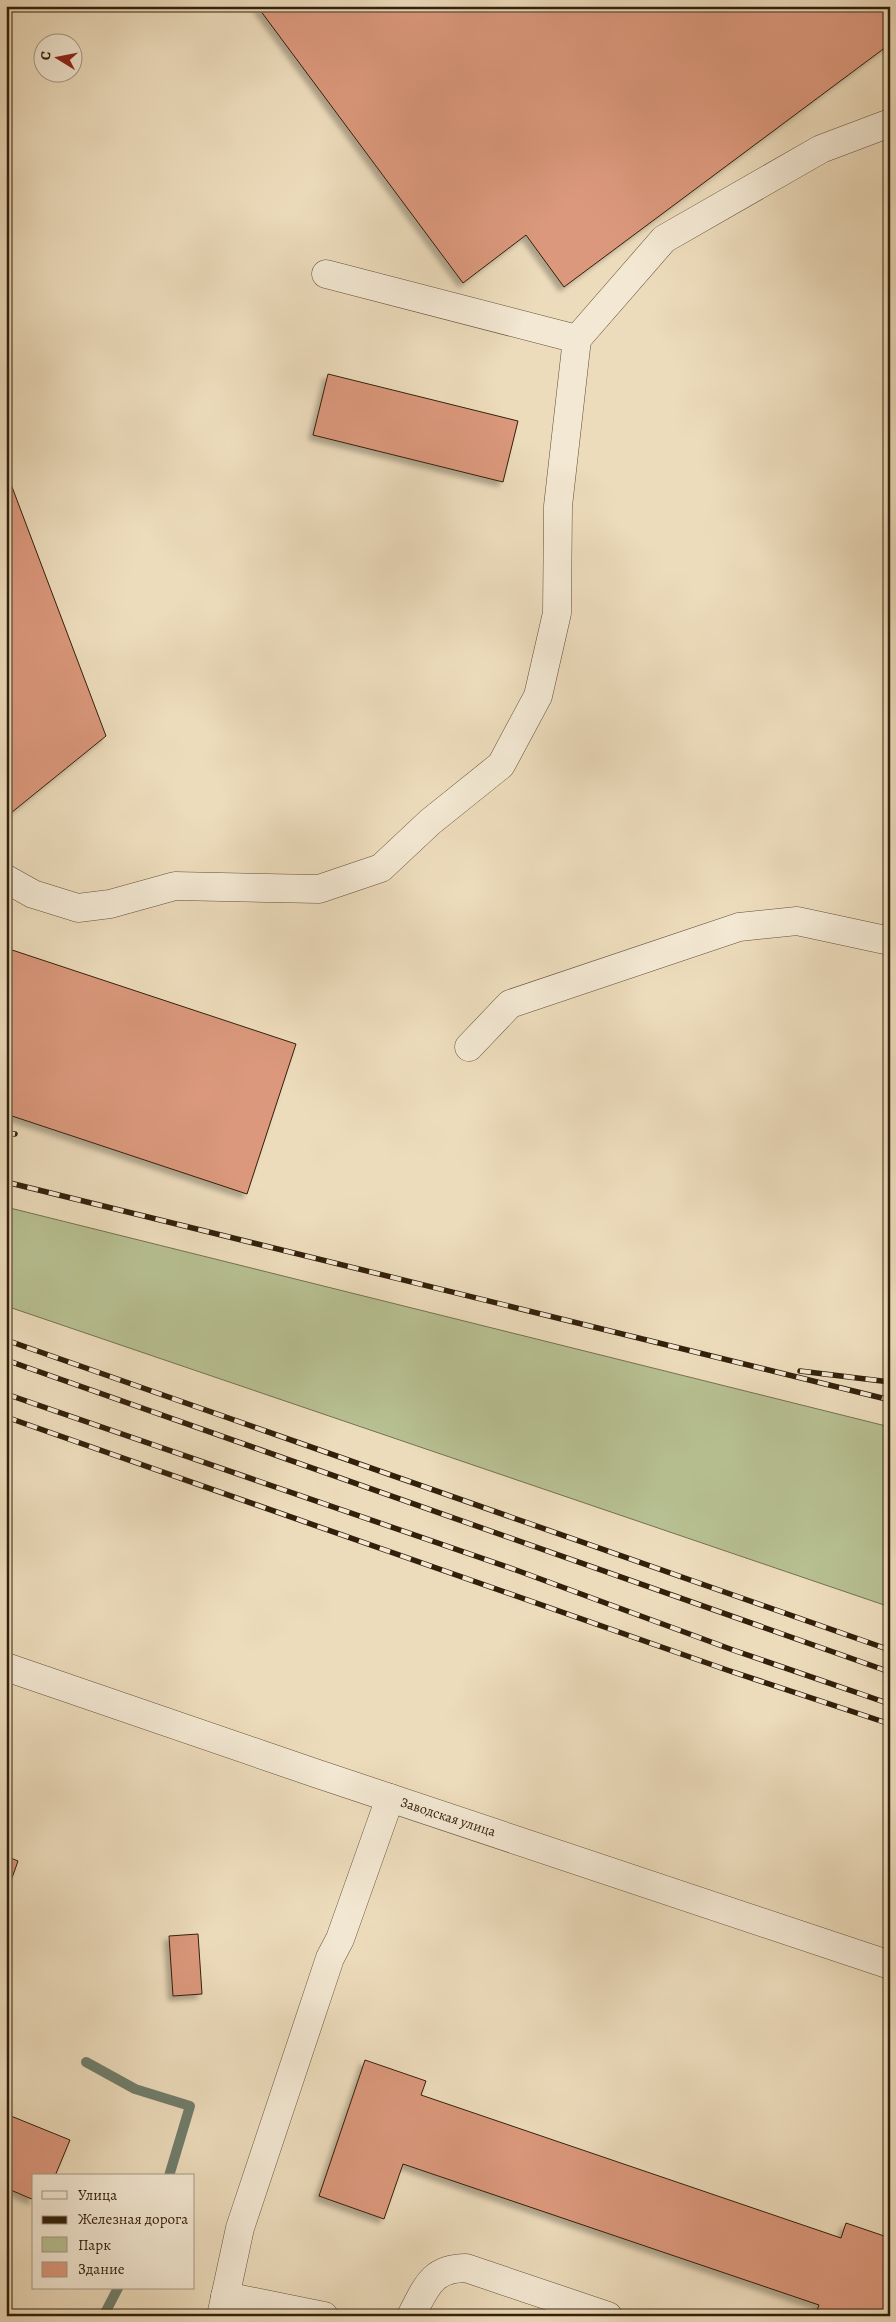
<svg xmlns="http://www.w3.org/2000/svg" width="896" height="2322" viewBox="0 0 896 2322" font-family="Alegreya,serif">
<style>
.green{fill:#b7c092;stroke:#75704e}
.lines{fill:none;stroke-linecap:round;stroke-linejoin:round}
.stream{stroke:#707e6c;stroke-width:10}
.building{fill:#db987c;stroke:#33200a;filter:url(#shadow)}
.minor-casing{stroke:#624f36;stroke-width:29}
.minor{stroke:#f3e8d3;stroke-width:28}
.rail-casing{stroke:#33200a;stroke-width:5.5}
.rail{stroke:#f3e8d3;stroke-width:4;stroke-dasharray:11;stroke-linecap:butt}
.labels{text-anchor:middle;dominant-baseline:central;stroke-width:4;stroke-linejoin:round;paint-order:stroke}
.street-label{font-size:14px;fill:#33200a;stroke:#f3e8d3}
</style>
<defs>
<filter id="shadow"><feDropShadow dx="-4.5" dy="4.5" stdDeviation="2.5" flood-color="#0004"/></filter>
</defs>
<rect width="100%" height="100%" fill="#eddcbc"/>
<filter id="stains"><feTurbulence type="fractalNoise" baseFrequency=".004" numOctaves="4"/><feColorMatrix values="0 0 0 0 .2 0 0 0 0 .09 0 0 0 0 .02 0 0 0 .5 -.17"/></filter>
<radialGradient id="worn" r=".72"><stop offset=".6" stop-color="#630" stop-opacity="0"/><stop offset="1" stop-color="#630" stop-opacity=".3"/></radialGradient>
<!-- green -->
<path class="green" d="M 6,1207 L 890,1427 L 890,1607 L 6,1306 Z"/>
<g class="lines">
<!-- stream -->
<g class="stream">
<path d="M 86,2062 L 135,2089 L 190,2106 L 169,2176"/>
<path d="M 105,2316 L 105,2313 L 118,2288"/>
</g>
</g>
<!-- building -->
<g class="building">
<path d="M 257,6 L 890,6 L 890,44 L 564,287 L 526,235 L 463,283 Z"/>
<path d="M 328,374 L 518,421 L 503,482 L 313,435 Z"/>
<path d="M 6,471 L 106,736 L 6,817 Z"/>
<path d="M 6,948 L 296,1044 L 247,1194 L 6,1114 Z"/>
<path d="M 6,1856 L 18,1861 L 6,1895 Z"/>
<path d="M 198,1934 L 202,1994 L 173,1996 L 169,1936 Z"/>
<path d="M 365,2060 L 426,2081 L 421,2095 L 841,2238 L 846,2223 L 890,2238 L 890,2316 L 815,2316 L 819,2305 L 403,2164 L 384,2219 L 319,2196 Z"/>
<path d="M 6,2114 L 70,2140 L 55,2176 L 34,2176 L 34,2200 L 6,2188 Z"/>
</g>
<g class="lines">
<!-- minor casing -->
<g class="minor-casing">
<g id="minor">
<path d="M 326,274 L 577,339 L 664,239 L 821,149 L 890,123"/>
<path d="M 6,879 L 33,894 L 78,908 L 110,904 L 175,886 L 319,889 L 381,868 L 430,822 L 501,765 L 538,696 L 557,613 L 558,506 L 577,339"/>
<path d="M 469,1047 L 510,1004 L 739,927 L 797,921 L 890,941"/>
<path d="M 6,1667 L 315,1773 L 890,1965"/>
<path d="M 225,2296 L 324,2316"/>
<path d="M 221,2316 L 240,2228 L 330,1958 L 340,1939 L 390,1798"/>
<path d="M 411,2316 C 426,2288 431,2268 466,2268 L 608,2316"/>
</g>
</g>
<!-- minor -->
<use href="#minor" class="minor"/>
<!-- rail casing -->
<g class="rail-casing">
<g id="rail">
<path d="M 6,1133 L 15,1134"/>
<path d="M 6,1182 L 890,1400"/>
<path d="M 6,1340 L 890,1650"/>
<path d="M 6,1360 L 890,1672"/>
<path d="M 800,1371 L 890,1382"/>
<path d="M 6,1394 L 516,1570 L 733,1650 L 890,1704"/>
<path d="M 6,1417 L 727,1670 L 890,1724"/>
</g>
</g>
<!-- rail -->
<use href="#rail" class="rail"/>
</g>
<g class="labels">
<!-- street labels -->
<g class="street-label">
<text transform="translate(448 1817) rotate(18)">Заводская улица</text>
</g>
</g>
<!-- margin -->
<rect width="896" height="2322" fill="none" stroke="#eddcbc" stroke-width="25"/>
<rect x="8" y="8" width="881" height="2307" fill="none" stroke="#33200a" stroke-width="2.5"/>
<rect x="12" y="12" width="871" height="2297" fill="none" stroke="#33200a"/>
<!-- legend -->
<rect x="32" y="2174" width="162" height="115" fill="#f3e8d3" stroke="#a69883"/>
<rect x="42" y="2191" width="25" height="8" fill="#f3e8d3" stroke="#a69883"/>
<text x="78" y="2200" font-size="15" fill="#33200a">Улица</text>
<rect x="42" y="2216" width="25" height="8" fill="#33200a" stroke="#a69883"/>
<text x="78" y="2224" font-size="15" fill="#33200a">Железная дорога</text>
<rect x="42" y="2237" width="25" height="15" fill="#b7c092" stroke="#a69883"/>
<text x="78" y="2250" font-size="15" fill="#33200a">Парк</text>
<rect x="42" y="2262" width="25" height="15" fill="#db987c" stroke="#a69883"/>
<text x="78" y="2274" font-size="15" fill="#33200a">Здание</text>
<!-- north arrow -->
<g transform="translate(58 58) rotate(280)"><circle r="24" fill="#f3e8d3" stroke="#a69883"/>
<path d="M0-4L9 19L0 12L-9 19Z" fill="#8f2418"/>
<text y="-8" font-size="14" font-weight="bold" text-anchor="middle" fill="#33200a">С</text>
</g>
<rect width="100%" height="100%" filter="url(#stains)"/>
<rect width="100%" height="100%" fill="url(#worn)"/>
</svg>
